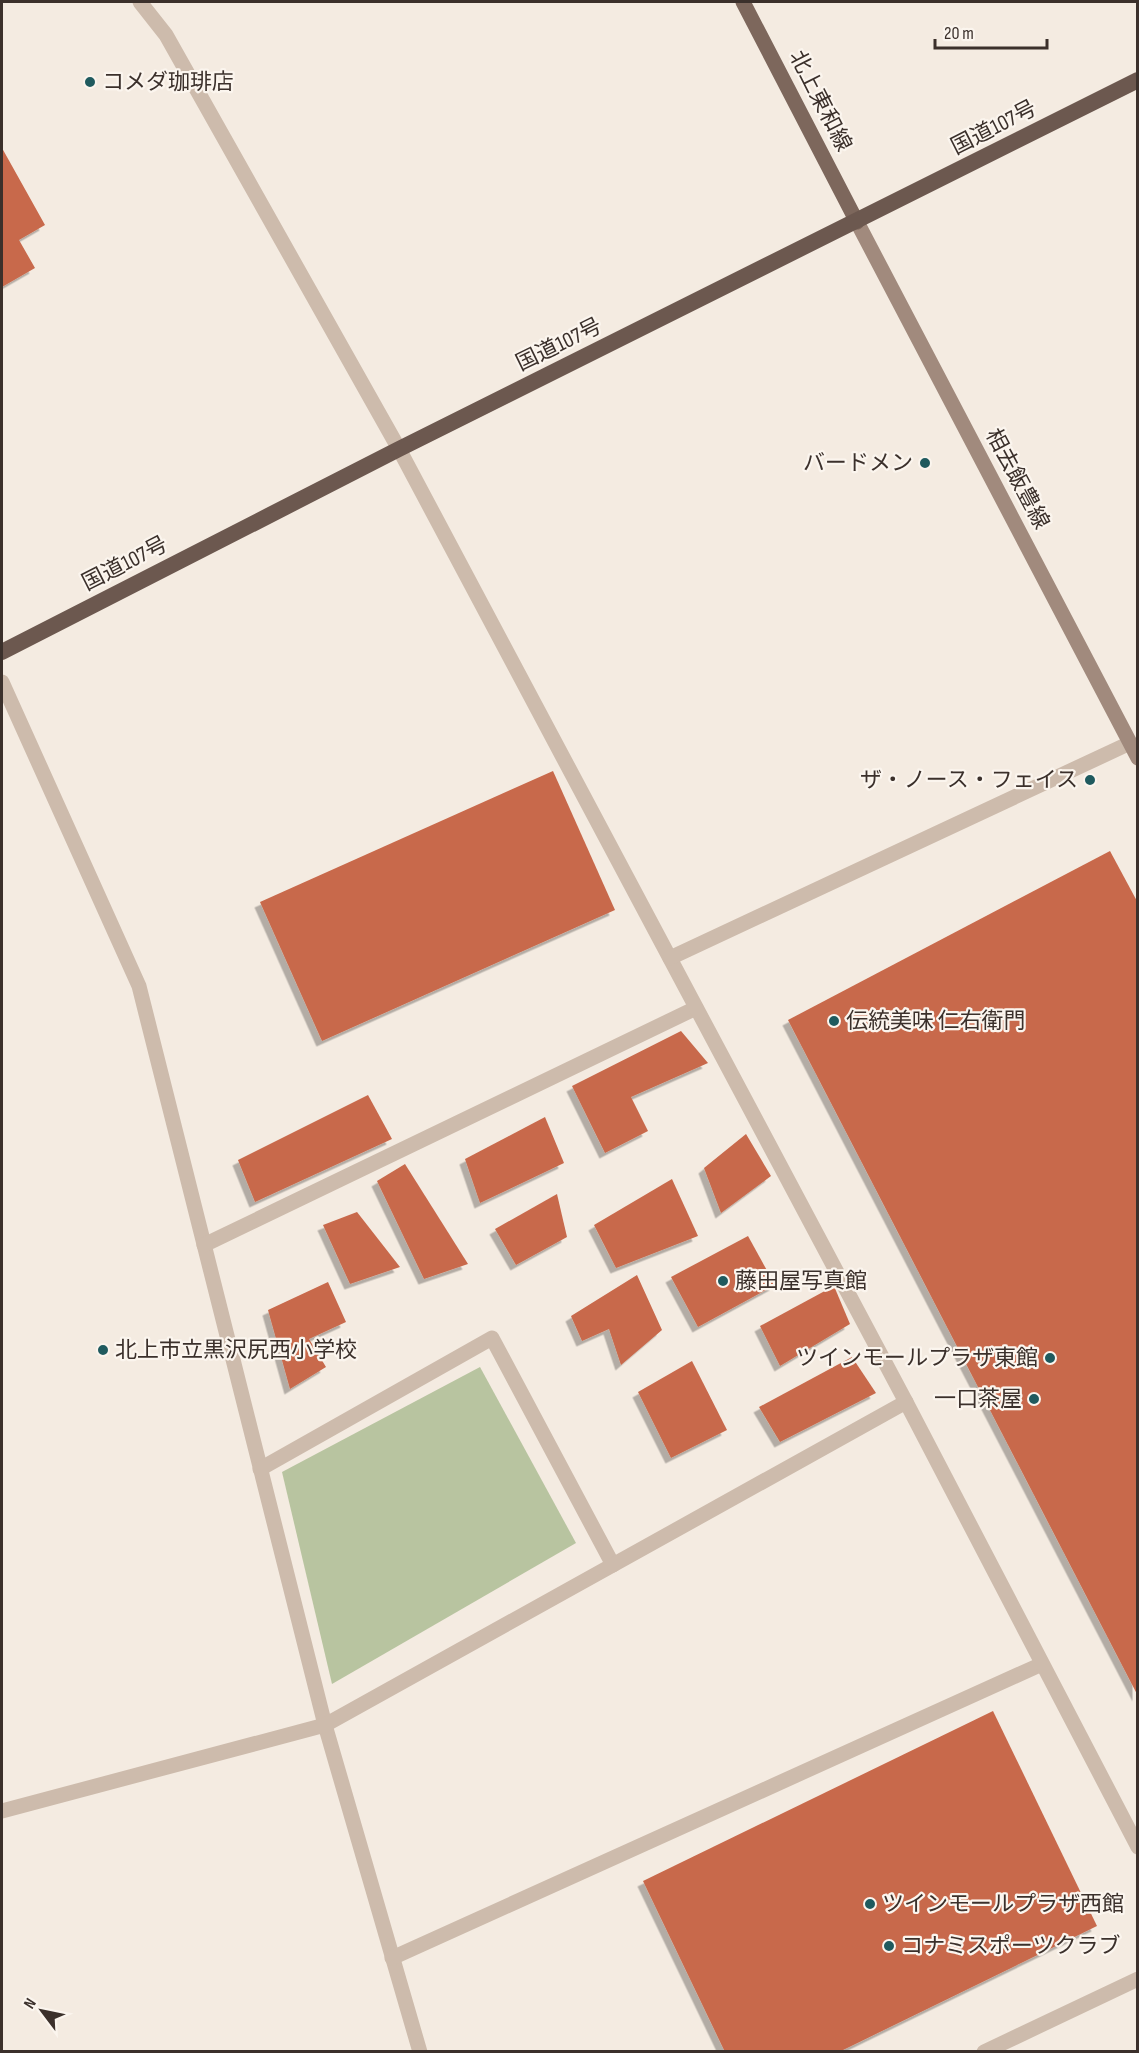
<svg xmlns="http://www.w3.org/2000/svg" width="1139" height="2053" viewBox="0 0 1139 2053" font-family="'Sofia Sans Condensed','Noto Sans JP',sans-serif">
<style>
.green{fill:#b8c4a0}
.building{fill:#c8694b;filter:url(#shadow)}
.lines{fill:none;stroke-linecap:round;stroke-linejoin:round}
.minor{stroke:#cdbbac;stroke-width:15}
.tertiary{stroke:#cdbbac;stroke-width:15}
.secondary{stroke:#a18a7d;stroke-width:15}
.primary{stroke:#7d675c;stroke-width:15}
.trunk{stroke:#6c584f;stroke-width:16}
.poi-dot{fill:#1f5a5e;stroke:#fbf5ee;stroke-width:2}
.labels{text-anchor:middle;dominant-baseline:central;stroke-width:4.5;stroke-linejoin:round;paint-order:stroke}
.poi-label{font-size:22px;fill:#3b302b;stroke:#fbf5ee;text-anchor:start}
.street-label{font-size:22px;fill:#3b302b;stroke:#fbf5ee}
</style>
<defs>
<filter id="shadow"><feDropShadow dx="-5.5" dy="5.5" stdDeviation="0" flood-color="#0004"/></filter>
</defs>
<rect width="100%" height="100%" fill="#f4ebe1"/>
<!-- green -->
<path class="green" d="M 480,1367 L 576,1543 L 332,1684 L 282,1472 Z"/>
<!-- building -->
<g class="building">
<path d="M 2,148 L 45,225 L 19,240 L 35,268 L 2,287 Z"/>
<path d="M 553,771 L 615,910 L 322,1041 L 260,902 Z"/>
<path d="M 1110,851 L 1138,903 L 1138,1696 L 788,1020 Z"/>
<path d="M 681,1031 L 708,1063 L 631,1097 L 648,1131 L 605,1153 L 572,1086 Z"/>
<path d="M 368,1095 L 392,1139 L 255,1202 L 238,1160 Z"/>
<path d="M 545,1117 L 564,1163 L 480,1203 L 465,1159 Z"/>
<path d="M 746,1134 L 771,1176 L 721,1213 L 704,1168 Z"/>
<path d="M 405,1164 L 468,1264 L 424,1279 L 377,1181 Z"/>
<path d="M 672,1179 L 698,1236 L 616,1268 L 594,1225 Z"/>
<path d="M 557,1194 L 567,1237 L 516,1265 L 495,1229 Z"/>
<path d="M 357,1212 L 400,1267 L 350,1284 L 323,1225 Z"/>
<path d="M 748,1236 L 775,1285 L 698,1327 L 671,1277 Z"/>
<path d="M 637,1275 L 662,1330 L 621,1365 L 609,1329 L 582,1341 L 571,1316 Z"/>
<path d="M 328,1282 L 346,1322 L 309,1339 L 326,1367 L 290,1389 L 268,1310 Z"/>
<path d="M 834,1286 L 850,1324 L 780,1366 L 760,1326 Z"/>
<path d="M 852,1357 L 876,1393 L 780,1442 L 759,1407 Z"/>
<path d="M 692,1361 L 727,1430 L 671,1458 L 638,1392 Z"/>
<path d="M 993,1711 L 1097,1926 L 839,2052 L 725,2052 L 643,1881 Z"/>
</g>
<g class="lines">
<!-- minor -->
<g class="minor">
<path d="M 2,682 L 139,986 L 325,1725 L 420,2052"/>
<path d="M 204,1245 L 696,1008"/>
<path d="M 260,1469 L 492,1338 L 613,1565"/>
<path d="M 2,1811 L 325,1725 L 906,1402"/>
<path d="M 392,1958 L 1042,1664"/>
</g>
<!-- tertiary -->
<g class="tertiary">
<path d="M 140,2 L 166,35 L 399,449 L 906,1402 L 1138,1847"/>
<path d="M 670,958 L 1130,743"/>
<path d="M 984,2052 L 1138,1979"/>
</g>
<!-- secondary -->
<path class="secondary" d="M 857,222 L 1138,758"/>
<!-- primary -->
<path class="primary" d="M 743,2 L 857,222"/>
<!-- trunk -->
<path class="trunk" d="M 2,652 L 399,449 L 1138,80"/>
</g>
<!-- markers -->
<g class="poi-dot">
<circle cx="90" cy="82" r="6"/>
<circle cx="925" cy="463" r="6"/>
<circle cx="1090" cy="780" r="6"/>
<circle cx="834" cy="1021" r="6"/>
<circle cx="723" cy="1281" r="6"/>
<circle cx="103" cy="1350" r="6"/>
<circle cx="1050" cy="1358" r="6"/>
<circle cx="1034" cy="1399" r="6"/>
<circle cx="870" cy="1904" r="6"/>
<circle cx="889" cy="1946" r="6"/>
</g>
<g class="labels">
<!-- poi labels -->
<g class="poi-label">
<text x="102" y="82">コメダ珈琲店</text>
<text x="913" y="463" text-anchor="end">バードメン</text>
<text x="1078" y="780" text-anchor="end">ザ・ノース・フェイス</text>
<text x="846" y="1021">伝統美味 仁右衛門</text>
<text x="735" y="1281">藤田屋写真館</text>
<text x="115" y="1350">北上市立黒沢尻西小学校</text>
<text x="1038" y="1358" text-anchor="end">ツインモールプラザ東館</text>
<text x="1022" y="1399" text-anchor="end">一口茶屋</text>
<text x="882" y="1904">ツインモールプラザ西館</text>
<text x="901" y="1946">コナミスポーツクラブ</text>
</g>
<!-- street labels -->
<g class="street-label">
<text transform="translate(820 101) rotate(63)">北上東和線</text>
<text transform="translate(994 128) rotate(-27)">国道107号</text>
<text transform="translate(559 345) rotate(-26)">国道107号</text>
<text transform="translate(1017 479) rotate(62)">相去飯豊線</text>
<text transform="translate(125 564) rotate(-27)">国道107号</text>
</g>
</g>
<!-- border -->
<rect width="1139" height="2053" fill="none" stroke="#3b302b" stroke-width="6"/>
<!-- north arrow -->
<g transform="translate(42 2011) rotate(302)" stroke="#fbf5ee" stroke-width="4.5" paint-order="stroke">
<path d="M0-4.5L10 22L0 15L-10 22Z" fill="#3b302b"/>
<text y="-9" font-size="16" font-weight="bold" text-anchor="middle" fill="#3b302b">N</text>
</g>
<!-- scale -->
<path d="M935 39v9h112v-9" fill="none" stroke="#3b302b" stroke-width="3"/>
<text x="944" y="39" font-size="18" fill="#3b302b" stroke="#fbf5ee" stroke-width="4.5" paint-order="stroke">20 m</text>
</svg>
